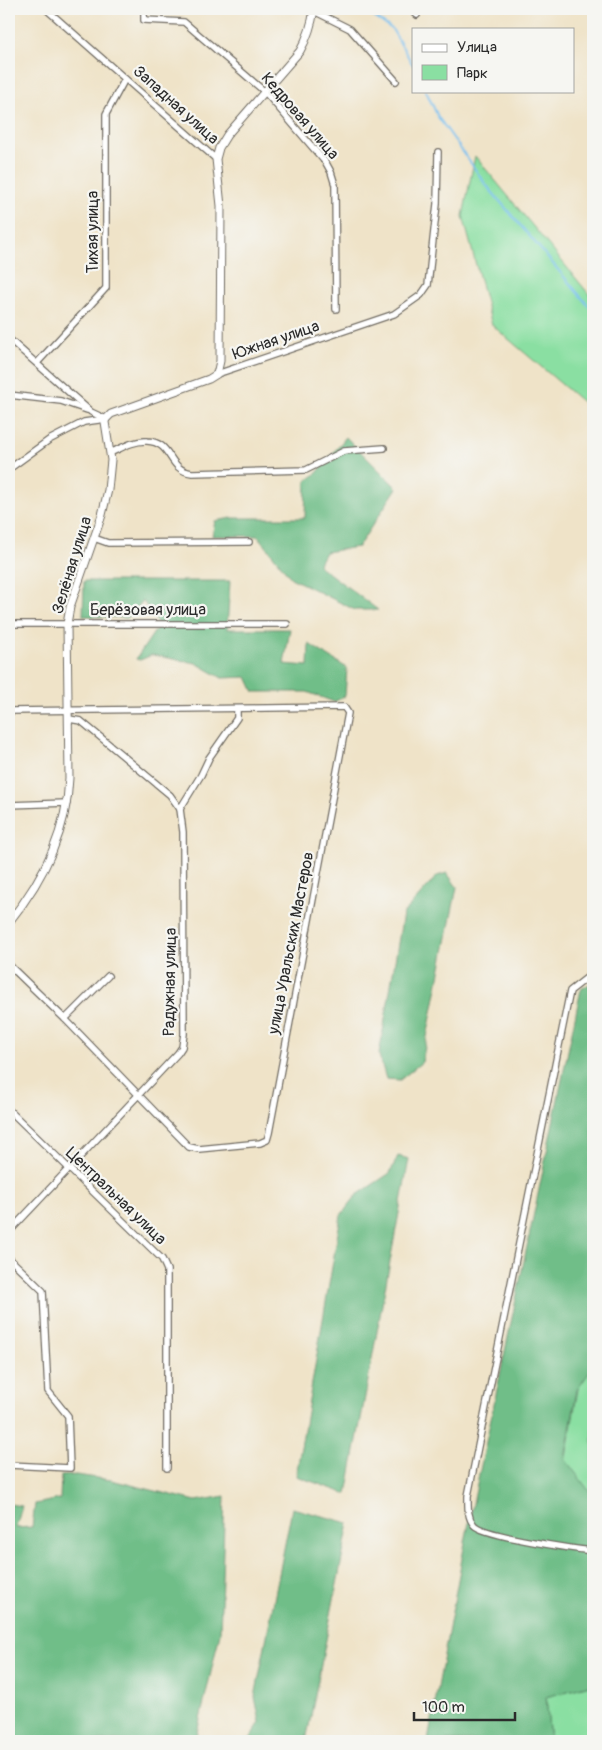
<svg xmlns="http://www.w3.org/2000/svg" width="602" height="1750" viewBox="0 0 602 1750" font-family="Pangolin,sans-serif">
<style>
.green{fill:#8adfa2;stroke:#5a8566}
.forest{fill:#6fbe88;stroke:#4d745a}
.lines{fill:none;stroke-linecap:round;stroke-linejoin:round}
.stream{stroke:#77c0f0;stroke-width:2}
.minor-casing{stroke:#706b62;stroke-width:8}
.tertiary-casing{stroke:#706b62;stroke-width:9}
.minor{stroke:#fff;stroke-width:5.5}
.tertiary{stroke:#fff;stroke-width:7}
.labels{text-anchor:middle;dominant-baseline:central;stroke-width:4.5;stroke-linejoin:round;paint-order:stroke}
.street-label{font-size:16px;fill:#2b2b2b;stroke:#f6f6f2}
</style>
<rect width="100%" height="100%" fill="#f6f6f2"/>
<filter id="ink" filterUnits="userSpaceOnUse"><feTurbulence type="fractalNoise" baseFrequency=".02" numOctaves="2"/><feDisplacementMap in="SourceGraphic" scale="10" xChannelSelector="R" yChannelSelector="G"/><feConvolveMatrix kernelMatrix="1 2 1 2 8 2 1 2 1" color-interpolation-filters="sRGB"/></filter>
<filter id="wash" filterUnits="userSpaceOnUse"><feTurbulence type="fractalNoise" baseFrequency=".0096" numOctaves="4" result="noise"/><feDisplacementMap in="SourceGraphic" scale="20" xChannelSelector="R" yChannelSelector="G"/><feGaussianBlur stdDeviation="1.12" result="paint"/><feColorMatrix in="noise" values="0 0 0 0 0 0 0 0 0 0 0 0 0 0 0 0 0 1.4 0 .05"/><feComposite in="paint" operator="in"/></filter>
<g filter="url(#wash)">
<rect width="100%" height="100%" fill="#efe3c8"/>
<!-- green -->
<g class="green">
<path d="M 475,156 L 593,299 L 593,411 L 492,325 L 463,216 Z"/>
<path d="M 593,1304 L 593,1543 L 552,1537 Z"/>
<path d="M 593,1684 L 593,1741 L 550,1741 L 546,1697 Z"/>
</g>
<!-- forest -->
<g class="forest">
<path d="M 346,437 L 397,488 L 358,547 L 325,552 L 318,565 L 378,610 L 355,610 L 291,578 L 258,536 L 212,536 L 215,521 L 232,518 L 305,518 L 306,481 L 317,473 Z"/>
<path d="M 84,581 L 230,581 L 227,629 L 290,629 L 284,664 L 308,666 L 309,644 L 347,668 L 345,696 L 334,702 L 307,692 L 254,692 L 247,677 L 222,678 L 196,663 L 152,655 L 140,660 L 136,659 L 159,625 L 143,601 L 127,618 L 83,616 Z"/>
<path d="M 447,873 L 457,887 L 422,1062 L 400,1080 L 386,1079 L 379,1055 L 403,914 L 437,876 Z"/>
<path d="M 593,982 L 593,1367 L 577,1390 L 565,1459 L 593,1496 L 593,1684 L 546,1697 L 550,1741 L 428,1741 L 466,1537 L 581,989 Z"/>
<path d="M 398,1156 L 409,1159 L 347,1494 L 296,1476 L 341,1215 L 357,1195 L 390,1173 Z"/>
<path d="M 76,1475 L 111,1480 L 196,1501 L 225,1496 L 220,1633 L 195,1741 L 9,1741 L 9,1504 L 22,1506 L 16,1528 L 32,1527 L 35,1504 L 60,1499 L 61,1476 Z"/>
<path d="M 292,1508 L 349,1523 L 306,1741 L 249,1741 L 260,1722 L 255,1697 Z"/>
</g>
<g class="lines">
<!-- stream -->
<g class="stream">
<path d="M 362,9 L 392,29 L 413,65"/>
<path d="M 426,91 L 438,117 L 487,186 L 593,311"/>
</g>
</g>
</g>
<g filter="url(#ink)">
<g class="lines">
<!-- minor casing -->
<g class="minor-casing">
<g id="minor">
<path d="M 46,9 L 216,159"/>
<path d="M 144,9 L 144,20 L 184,22 L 265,92 L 326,163 L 331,172 L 335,185 L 336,309"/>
<path d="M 410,9 L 417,15"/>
<path d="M 314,11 L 350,29 L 396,81"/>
<path d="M 9,339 L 91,412 L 106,419"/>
<path d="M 37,363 L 106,288 L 106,114 L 125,79"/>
<path d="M 217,374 L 394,314 L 421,295 L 428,285 L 437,204 L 438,152"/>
<path d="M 9,395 L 61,401 L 87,410"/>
<path d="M 110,453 C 121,448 135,440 147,441 C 173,442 167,470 192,473 L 306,470 L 344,451 L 384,448"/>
<path d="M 9,469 L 49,440 L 84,422 L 106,419"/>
<path d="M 94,538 L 108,543 L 249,542"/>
<path d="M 9,624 L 287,624"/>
<path d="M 9,711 L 344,707 L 348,713 L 269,1133 L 267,1140 L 260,1143 L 199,1149 L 189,1147 L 65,1019 L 9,965"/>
<path d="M 9,805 L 67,803"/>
<path d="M 180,809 L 201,775 L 209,758 L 237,718 L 237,709"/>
<path d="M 593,973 L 570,991 L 468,1496 C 468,1506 467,1517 474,1525 C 484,1536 574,1549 593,1551"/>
<path d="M 65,1019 L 108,976"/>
<path d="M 9,1110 L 162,1259 L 167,1270 L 167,1468"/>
<path d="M 9,1232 L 178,1053 L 182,1047 L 184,1034 L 183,832 L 180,809 L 170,795 L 81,721 L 69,719"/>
<path d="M 9,1258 L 43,1291 L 48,1391 L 68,1416 L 70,1468 L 9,1465"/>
</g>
</g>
<!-- tertiary casing -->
<g class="tertiary-casing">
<path id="tertiary" d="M 9,922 C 42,881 67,832 69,778 L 67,624 L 70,607 L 102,515 L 108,490 L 111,460 L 105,422 L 106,419 L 111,414 L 209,379 L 217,374 L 220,361 L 221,206 L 216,159 L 219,148 L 227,135 L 300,51 C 308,37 312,24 314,9"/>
</g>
<!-- minor -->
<use href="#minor" class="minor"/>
<!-- tertiary -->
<use href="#tertiary" class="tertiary"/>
</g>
</g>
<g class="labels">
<!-- street labels -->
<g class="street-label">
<text transform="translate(176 105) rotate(42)">Западная улица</text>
<text transform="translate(300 116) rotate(49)">Кедровая улица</text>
<text transform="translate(93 232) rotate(-90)">Тихая улица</text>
<text transform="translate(276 340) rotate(-19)">Южная улица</text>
<text transform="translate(72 565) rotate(-73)">Зелёная улица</text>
<text x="148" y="610">Берёзовая улица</text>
<text transform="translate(291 943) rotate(-79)">улица Уральских Мастеров</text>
<text transform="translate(170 982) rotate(-89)">Радужная улица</text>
<text transform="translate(116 1196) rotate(44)">Центральная улица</text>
</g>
</g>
<!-- margin -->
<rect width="602" height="1750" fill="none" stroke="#f6f6f2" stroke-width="30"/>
<!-- legend -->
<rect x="412" y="28" width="162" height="65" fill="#f6f6f2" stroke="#a5a5a2"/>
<rect x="422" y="44" width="25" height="8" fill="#ffffff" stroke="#a5a5a2"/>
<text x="457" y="52" font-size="15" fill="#2b2b2b">Улица</text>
<rect x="422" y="65" width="25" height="15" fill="#8adfa2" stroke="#a5a5a2"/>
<text x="457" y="78" font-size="15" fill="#2b2b2b">Парк</text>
<!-- scale -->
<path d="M414 1712v8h101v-8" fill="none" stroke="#2b2b2b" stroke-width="2.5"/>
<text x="422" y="1712" font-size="15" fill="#2b2b2b" stroke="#f6f6f2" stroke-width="4" paint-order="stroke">100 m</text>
</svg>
